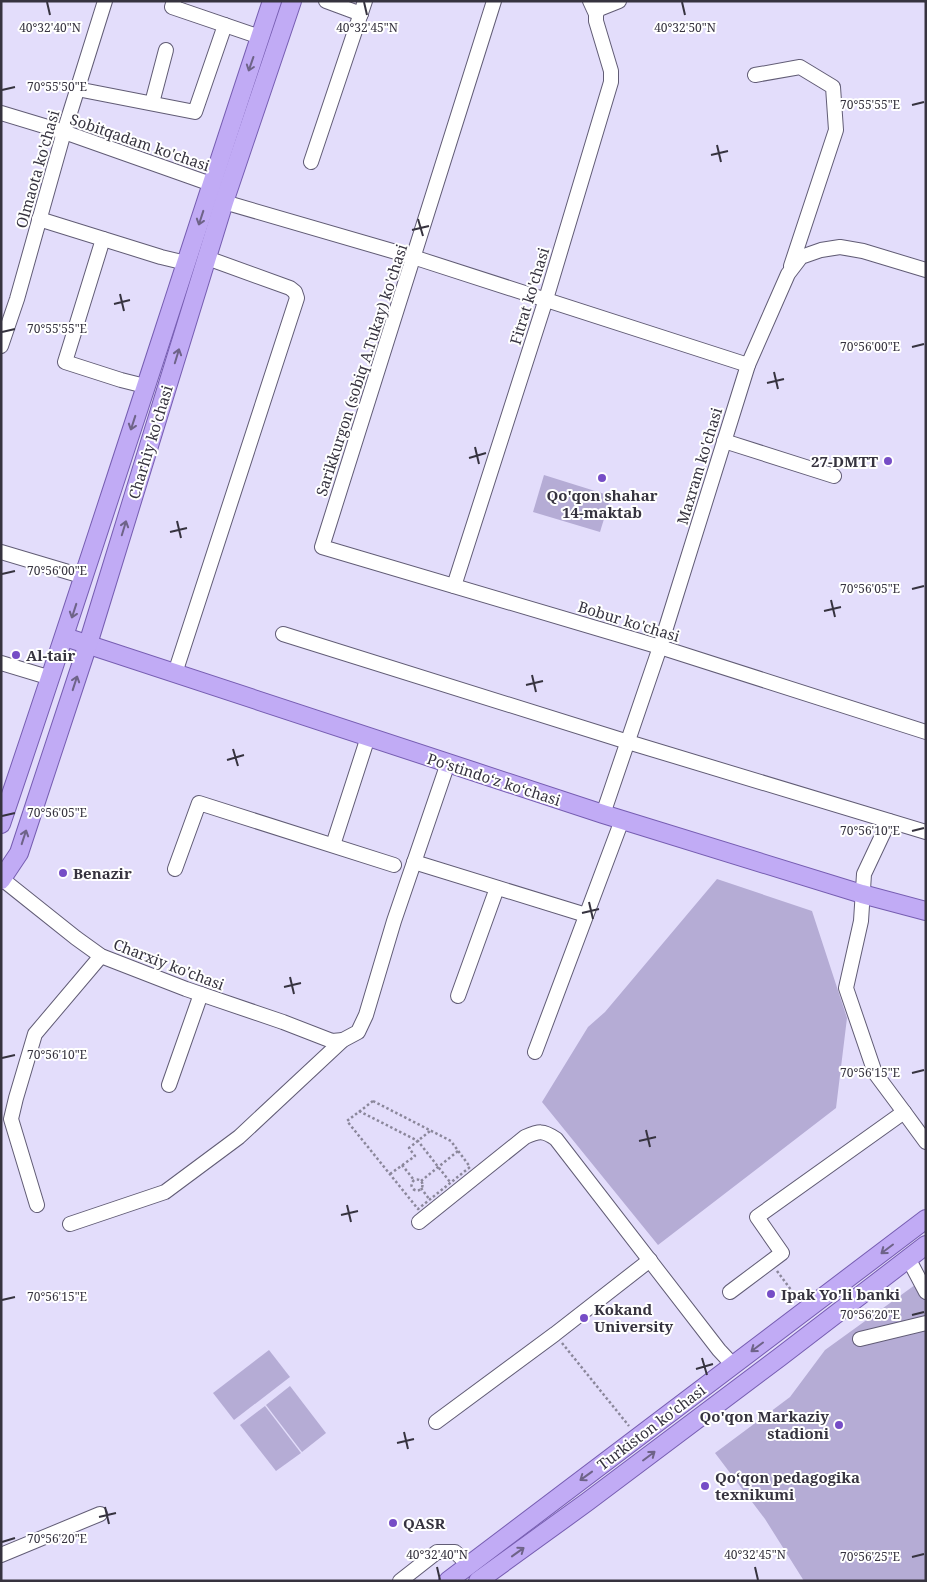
<svg xmlns="http://www.w3.org/2000/svg" width="927" height="1582" viewBox="0 0 927 1582" font-family="'Noto Serif',serif">
<style>
.green{fill:#b5acd5}
.lines{fill:none;stroke-linecap:round;stroke-linejoin:round}
.minor-casing{stroke:#615c75;stroke-width:16}
.major-casing{stroke:#765db1;stroke-width:20}
.path{stroke:#8b879b;stroke-width:2.5;stroke-dasharray:2.5 2.5;stroke-linecap:butt}
.minor{stroke:#fff;stroke-width:14}
.major{stroke:#c1abf5;stroke-width:18}
.oneway{stroke:#6e6388}
.ticks{fill:none;stroke:#36333f;stroke-width:2}
.poi-dot{fill:#764dc6;stroke:#fff;stroke-width:2}
.labels{text-anchor:middle;dominant-baseline:central;stroke-width:4;stroke-linejoin:round;paint-order:stroke}
.street-label{font-size:15px;fill:#36333f;stroke:#fff}
.poi-label{font-size:15px;font-weight:bold;fill:#36333f;stroke:#fff;text-anchor:start}
.ticks-label{font-size:12px;text-anchor:middle;fill:#36333f;stroke:#fff;stroke-width:4;stroke-linejoin:round;paint-order:stroke}
</style>
<rect width="100%" height="100%" fill="#e3ddfb"/>
<!-- green -->
<g class="green">
<path d="M 544,475 L 611,496 L 600,532 L 533,512 Z"/>
<path d="M 717,879 L 812,911 L 847,1018 L 836,1108 L 658,1245 L 542,1102 L 588,1027 L 605,1012 Z"/>
<path d="M 926,1277 L 926,1581 L 804,1581 L 765,1519 L 715,1453 L 790,1397 L 825,1350 Z"/>
<path d="M 269,1350 L 290,1377 L 234,1420 L 213,1393 Z"/>
<path d="M 290,1386 L 326,1433 L 302,1452 L 266,1405 Z"/>
<path d="M 265,1406 L 301,1453 L 276,1471 L 240,1425 Z"/>
</g>
<g class="lines">
<!-- minor casing -->
<g class="minor-casing">
<g id="minor">
<path d="M 174,1 L 172,7 L 260,37"/>
<path d="M 326,1 L 361,14"/>
<path d="M 494,1 L 322,547 L 660,647 L 926,732"/>
<path d="M 596,14 L 599,9 L 619,1"/>
<path d="M 755,75 L 800,67 L 833,87 L 836,130 L 791,266"/>
<path d="M 77,89 L 195,112 L 225,25"/>
<path d="M 152,103 L 166,50"/>
<path d="M 1,113 L 64,132 L 211,184"/>
<path d="M 311,162 L 365,1"/>
<path d="M 224,202 L 413,257 L 748,365"/>
<path d="M 39,219 L 161,257 L 186,263"/>
<path d="M 103,239 L 65,362 L 121,380 L 145,386"/>
<path d="M 1,346 L 17,299 L 64,132 L 105,1"/>
<path d="M 724,441 L 834,476"/>
<path d="M 1,552 L 85,577"/>
<path d="M 454,586 L 546,299 L 611,82 L 611,71 L 596,21 L 596,14 L 590,1"/>
<path d="M 283,634 L 628,742 L 926,832"/>
<path d="M 1,663 L 51,678"/>
<path d="M 175,673 L 297,298 L 295,292 L 290,288 L 207,258"/>
<path d="M 603,814 L 660,647 L 748,365 L 788,274 L 801,257 L 821,250 L 840,247 L 863,251 L 926,270"/>
<path d="M 333,845 L 368,737"/>
<path d="M 414,862 L 586,915"/>
<path d="M 175,869 L 199,803 L 394,865"/>
<path d="M 2,879 L 76,938 L 101,956 L 186,989 L 283,1022 L 332,1041 L 343,1040"/>
<path d="M 458,996 L 497,888"/>
<path d="M 535,1052 L 622,820"/>
<path d="M 169,1085 L 201,994"/>
<path d="M 904,1112 L 926,1142"/>
<path d="M 37,1205 L 11,1119 L 16,1098 L 35,1034 L 101,956"/>
<path d="M 419,1222 L 525,1137 C 539,1131 543,1130 556,1139 L 719,1350 L 733,1365"/>
<path d="M 70,1224 L 165,1192 L 239,1137 L 343,1040 L 358,1032 L 366,1015 L 394,921 L 448,763"/>
<path d="M 908,1258 L 926,1292"/>
<path d="M 730,1292 L 782,1253 L 757,1217 L 904,1112 L 875,1073 L 846,988 L 861,921 L 864,874 L 889,821"/>
<path d="M 860,1339 L 926,1323"/>
<path d="M 436,1422 L 555,1334 L 650,1260"/>
<path d="M 1,1555 L 100,1514"/>
<path d="M 400,1581 L 437,1552 L 455,1552 L 469,1565"/>
</g>
</g>
<!-- major casing -->
<g class="major-casing">
<g id="major">
<path d="M 65,637 L 603,814 L 862,894 L 926,911"/>
<path d="M 1,824 C 94,551 181,275 272,1"/>
<path d="M 1,880 L 19,853 L 88,644 L 224,202 L 292,1"/>
<path d="M 448,1581 L 926,1219"/>
<path d="M 478,1581 L 587,1502 L 780,1357 L 926,1245"/>
</g>
</g>
<!-- path -->
<g class="path">
<path d="M 925,1 L 926,2"/>
<path d="M 373,1101 L 451,1141 L 470,1167 L 418,1209 L 347,1121 Z"/>
<path d="M 359,1111 L 418,1141 L 450,1182"/>
<path d="M 402,1165 L 414,1180"/>
<path d="M 390,1174 L 415,1156 L 409,1148 L 430,1131"/>
<circle cx="417" cy="1185" r="5.5"/>
<path d="M 421,1181 L 458,1151"/>
<path d="M 421,1188 L 429,1199"/>
<path d="M 777,1271 L 794,1294"/>
<path d="M 562,1343 L 629,1426"/>
</g>
<!-- minor -->
<use href="#minor" class="minor"/>
<!-- major -->
<use href="#major" class="major"/>
</g>
<!-- one-way arrows -->
<defs><path id="oneway-shaft" d="M-6 0H5M1.5-3L5.5 0L1.5 3" fill="none" stroke-width="1.6" stroke-linecap="round" stroke-linejoin="round" transform="scale(1.25)"/></defs>
<g class="oneway">
<use href="#oneway-shaft" transform="translate(251 64) rotate(109)"/>
<use href="#oneway-shaft" transform="translate(201 218) rotate(108)"/>
<use href="#oneway-shaft" transform="translate(177 356) rotate(-73)"/>
<use href="#oneway-shaft" transform="translate(133 423) rotate(108)"/>
<use href="#oneway-shaft" transform="translate(124 528) rotate(-73)"/>
<use href="#oneway-shaft" transform="translate(74 611) rotate(108)"/>
<use href="#oneway-shaft" transform="translate(75 683) rotate(-72)"/>
<use href="#oneway-shaft" transform="translate(24 837) rotate(-72)"/>
<use href="#oneway-shaft" transform="translate(887 1249) rotate(143)"/>
<use href="#oneway-shaft" transform="translate(757 1347) rotate(143)"/>
<use href="#oneway-shaft" transform="translate(649 1456) rotate(-37)"/>
<use href="#oneway-shaft" transform="translate(586 1476) rotate(144)"/>
<use href="#oneway-shaft" transform="translate(518 1552) rotate(-36)"/>
</g>
<!-- ticks -->
<path class="ticks" d="M 47,2 L 50,15M 364,2 L 367,15M 682,2 L 685,15M 2,90 L 15,87M 912,105 L 924,102M 717,145 L 721,162M 711,155 L 728,151M 418,219 L 423,236M 412,230 L 429,226M 120,294 L 124,311M 114,304 L 130,300M 2,332 L 15,329M 912,347 L 924,344M 774,372 L 778,389M 767,383 L 784,379M 475,447 L 479,464M 469,458 L 486,453M 177,521 L 181,538M 170,532 L 187,528M 2,574 L 15,571M 912,589 L 924,586M 831,600 L 835,617M 824,611 L 841,607M 532,675 L 536,692M 526,685 L 543,681M 233,749 L 238,766M 227,760 L 244,755M 2,816 L 15,813M 912,831 L 924,828M 589,902 L 593,919M 582,913 L 599,909M 290,977 L 294,994M 284,987 L 301,983M 2,1058 L 15,1055M 912,1073 L 924,1070M 646,1130 L 650,1147M 639,1141 L 656,1137M 347,1205 L 351,1222M 341,1215 L 358,1211M 2,1300 L 15,1297M 912,1315 L 924,1312M 702,1358 L 707,1375M 696,1369 L 713,1364M 404,1432 L 408,1449M 397,1443 L 414,1439M 105,1507 L 109,1524M 99,1517 L 116,1513M 2,1542 L 15,1538M 912,1557 L 924,1554M 437,1567 L 440,1580M 755,1567 L 758,1580"/>
<!-- markers -->
<g class="poi-dot">
<circle cx="888" cy="461" r="5"/>
<circle cx="602" cy="478" r="5"/>
<circle cx="16" cy="655" r="5"/>
<circle cx="63" cy="873" r="5"/>
<circle cx="771" cy="1294" r="5"/>
<circle cx="584" cy="1318" r="5"/>
<circle cx="839" cy="1425" r="5"/>
<circle cx="705" cy="1486" r="5"/>
<circle cx="393" cy="1523" r="5"/>
</g>
<g class="labels">
<!-- street labels -->
<g class="street-label">
<text transform="translate(140 142) rotate(19)">Sobitqadam ko'chasi</text>
<text transform="translate(37 169) rotate(-74)">Olmaota ko'chasi</text>
<text transform="translate(529 296) rotate(-73)">Fitrat ko'chasi</text>
<text transform="translate(361 370) rotate(-72)">Sarikkurgon (sobiq A.Tukay) ko'chasi</text>
<text transform="translate(150 442) rotate(-73)">Charhiy ko'chasi</text>
<text transform="translate(699 466) rotate(-73)">Maxram ko'chasi</text>
<text transform="translate(629 621) rotate(17)">Bobur ko'chasi</text>
<text transform="translate(494 779) rotate(18)">Poʻstindoʻz koʻchasi</text>
<text transform="translate(169 964) rotate(21)">Charxiy ko'chasi</text>
<text transform="translate(651 1427) rotate(-37)">Turkiston ko'chasi</text>
</g>
<!-- poi labels -->
<g class="poi-label">
<text x="878" y="461" text-anchor="end">27-DMTT</text>
<text x="602" y="495" text-anchor="middle">Qo'qon shahar<tspan x="602" dy="17">14-maktab</tspan></text>
<text x="26" y="655">Al-tair</text>
<text x="73" y="873">Benazir</text>
<text x="781" y="1294">Ipak Yo'li banki</text>
<text x="594" y="1309">Kokand<tspan x="594" dy="17">University</tspan></text>
<text x="829" y="1416" text-anchor="end">Qo'qon Markaziy<tspan x="829" dy="17">stadioni</tspan></text>
<text x="715" y="1477">Qo‘qon pedagogika<tspan x="715" dy="17">texnikumi</tspan></text>
<text x="403" y="1523">QASR</text>
</g>
</g>
<g class="ticks-label">
<text x="50" y="32">40°32'40"N</text>
<text x="367" y="32">40°32'45"N</text>
<text x="685" y="32">40°32'50"N</text>
<text x="57" y="91">70°55'50"E</text>
<text x="870" y="109">70°55'55"E</text>
<text x="57" y="333">70°55'55"E</text>
<text x="870" y="351">70°56'00"E</text>
<text x="57" y="575">70°56'00"E</text>
<text x="870" y="593">70°56'05"E</text>
<text x="57" y="817">70°56'05"E</text>
<text x="870" y="835">70°56'10"E</text>
<text x="57" y="1059">70°56'10"E</text>
<text x="870" y="1077">70°56'15"E</text>
<text x="57" y="1301">70°56'15"E</text>
<text x="870" y="1319">70°56'20"E</text>
<text x="57" y="1543">70°56'20"E</text>
<text x="437" y="1559">40°32'40"N</text>
<text x="755" y="1559">40°32'45"N</text>
<text x="870" y="1561">70°56'25"E</text>
</g>
<!-- border -->
<rect width="927" height="1582" fill="none" stroke="#36333f" stroke-width="5"/>
</svg>
